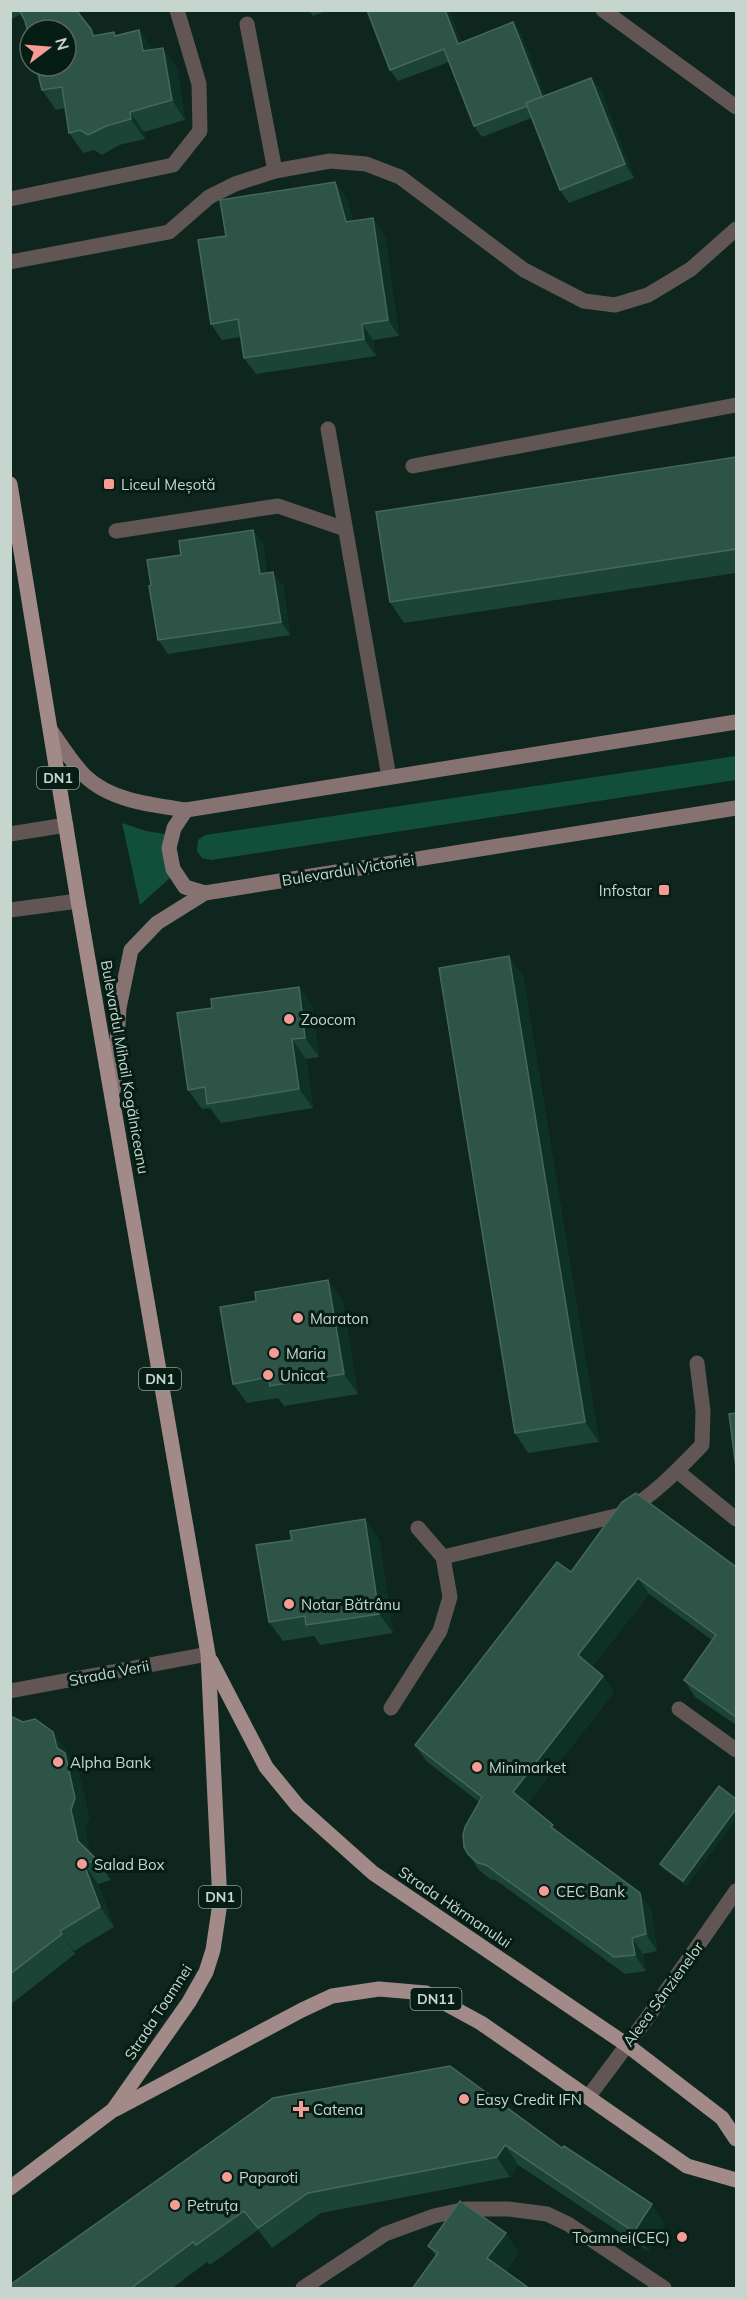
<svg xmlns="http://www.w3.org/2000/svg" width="747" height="2299" viewBox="0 0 747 2299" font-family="Mulish,sans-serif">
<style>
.green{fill:#114f3b}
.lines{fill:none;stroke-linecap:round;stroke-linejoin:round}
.lane{stroke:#615654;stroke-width:15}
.street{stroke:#615654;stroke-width:15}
.secondary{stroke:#867371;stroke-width:15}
.primary{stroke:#a28a88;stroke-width:15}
.wall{fill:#1b4436}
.shaded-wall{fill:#0e3125}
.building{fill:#2d5446;stroke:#46685c;stroke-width:1.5}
.poi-dot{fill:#f59c95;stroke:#051d14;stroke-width:2}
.labels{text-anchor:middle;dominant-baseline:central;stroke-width:6;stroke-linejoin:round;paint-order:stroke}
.shield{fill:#051d14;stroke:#8d9e97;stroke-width:1.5}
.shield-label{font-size:14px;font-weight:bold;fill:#c7d5cf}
.poi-label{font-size:15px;fill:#c7d5cf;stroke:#051d14;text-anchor:start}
.street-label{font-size:15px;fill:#c7d5cf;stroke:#051d14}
</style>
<rect width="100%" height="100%" fill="#0e261d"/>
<!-- green -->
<g class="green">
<path d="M 736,756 L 736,780 L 211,860 L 202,858 L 197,851 L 198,840 L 205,835 Z"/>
<path d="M 122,823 L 146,831 L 165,834 L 162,853 L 173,875 L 140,905 Z"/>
</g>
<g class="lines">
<!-- lane -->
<g class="lane">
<path d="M 247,24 L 275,171"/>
<path d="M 10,199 L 173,165 L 200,131 L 199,84 L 177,10"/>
<path d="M 10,262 L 169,232 L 209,197 L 235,184 L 275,171 L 330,161 L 366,164 L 400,177 L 524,270 L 584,301 L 615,305 L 648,295 L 691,269 L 736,229"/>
<path d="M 328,429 L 389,777"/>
<path d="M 413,466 L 736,405"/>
<path d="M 116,531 L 278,506 L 345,529"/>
<path d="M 10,834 L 66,825"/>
<path d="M 10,910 L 78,901"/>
<path d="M 677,1471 L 736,1519"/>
<path d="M 443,1557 L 620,1515 C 652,1497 677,1471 702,1445 L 703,1411 L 697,1363"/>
<path d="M 391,1708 L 440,1631 L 450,1597 L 443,1557 L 418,1528"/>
<path d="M 679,1709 L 736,1750"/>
<path d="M 303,2288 L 385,2234 L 434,2216 L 466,2209 L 508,2209 L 547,2214 L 568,2224 L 664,2288"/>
</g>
<!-- street -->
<g class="street">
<path d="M 603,10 L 736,107"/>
<path d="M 10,1691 L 208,1654"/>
<path d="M 589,2096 L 648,2017 L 736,1891"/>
</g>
<!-- secondary -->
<g class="secondary">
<path d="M 51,731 C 62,746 72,763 85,776 C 111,801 152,805 186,810 L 736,722"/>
<path d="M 186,810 L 174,828 L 169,848 L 173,869 L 185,887 L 205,893"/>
<path d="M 114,1089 L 119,1008 L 131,950 L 157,923 L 205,893 L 736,808"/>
</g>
<!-- primary -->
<g class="primary">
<path d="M 10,484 L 78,901 L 208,1654 L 220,1903 L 213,1950 L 206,1972 L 189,2002 L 113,2110 L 10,2188"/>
<path d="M 211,1661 L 266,1767 L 298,1806 L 373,1873 L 627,2045 L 722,2118 L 736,2139"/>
<path d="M 116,2109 L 302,2010 L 332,1996 L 379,1989 L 426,1993 L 481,2023 L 687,2166 L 736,2180"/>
</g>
</g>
<!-- wall -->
<g class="wall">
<path d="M 10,10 L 76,10 L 95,35 L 116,35 L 139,30 L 153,50 L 177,68 L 185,120 L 144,132 L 145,139 L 119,145 L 102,155 L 94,150 L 83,153 L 69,133 L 65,108 L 56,110 L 42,90 L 25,21 L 21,14 L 10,20 Z"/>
<path d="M 309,10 L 328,10 L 313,16 Z"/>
<path d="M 367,10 L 449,10 L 461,42 L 521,33 L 545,96 L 591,78 L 601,91 L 634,178 L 569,203 L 560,190 L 531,118 L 482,137 L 474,126 L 449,62 L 398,81 L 390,70 Z"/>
<path d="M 335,182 L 347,199 L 353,221 L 385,235 L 399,336 L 373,340 L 376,356 L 256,374 L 244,358 L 241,337 L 222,340 L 211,324 L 226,236 Z"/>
<path d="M 736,457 L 736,573 L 404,623 L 390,602 Z"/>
<path d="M 253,530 L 263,543 L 267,572 L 283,585 L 290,635 L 168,654 L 158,640 L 151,585 L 181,555 Z"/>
<path d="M 523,976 L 599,1442 L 528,1453 L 515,1433 Z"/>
<path d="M 299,987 L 312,1006 L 319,1057 L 306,1059 L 313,1108 L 221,1123 L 210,1108 L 202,1109 L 188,1090 L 212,1008 Z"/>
<path d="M 328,1280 L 342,1300 L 358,1394 L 284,1406 L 278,1398 L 247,1403 L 233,1384 L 256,1301 Z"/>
<path d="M 365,1519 L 379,1539 L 393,1633 L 320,1645 L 314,1636 L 283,1641 L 269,1622 L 292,1540 Z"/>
<path d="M 736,1567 L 736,1725 L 695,1697 L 684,1680 L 712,1640 L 649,1594 L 592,1667 L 603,1676 L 614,1692 L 527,1804 L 557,1831 L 651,1909 L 657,1951 L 643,1954 L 646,1971 L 625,1974 L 497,1881 L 490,1879 L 479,1870 L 468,1854 L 479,1802 L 426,1761 L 415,1745 L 571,1572 Z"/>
<path d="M 10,1716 L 23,1722 L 53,1732 L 67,1752 L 69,1758 L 79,1773 L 89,1818 L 85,1830 L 90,1853 L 97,1860 L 111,1880 L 98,1884 L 114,1927 L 74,1951 L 75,1954 L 10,2005 Z"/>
<path d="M 719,1786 L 687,1886 L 664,1869 L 660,1864 Z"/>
<path d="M 450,2066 L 665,2224 L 648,2251 L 518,2165 L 510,2177 L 321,2213 L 272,2248 L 258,2230 L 210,2265 L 207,2262 L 171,2289 L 10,2289 Z"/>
<path d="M 428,2246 L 519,2253 L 506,2271 L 436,2256 Z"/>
</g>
<!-- shaded-wall -->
<g class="shaded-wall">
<path d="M 445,10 L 449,10 L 466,55 L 458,44 Z"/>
<path d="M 513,22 L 521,33 L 551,110 L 543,99 Z"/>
<path d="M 139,30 L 153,50 L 143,51 Z"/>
<path d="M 163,48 L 177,68 L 185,120 L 172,100 Z"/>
<path d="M 591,78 L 601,91 L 634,178 L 625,164 Z"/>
<path d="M 130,112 L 144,132 L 145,139 L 131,119 Z"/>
<path d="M 335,182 L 347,199 L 358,239 L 346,222 Z"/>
<path d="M 373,218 L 385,235 L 399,336 L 388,320 Z"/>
<path d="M 362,324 L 373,340 L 376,356 L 364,339 Z"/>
<path d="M 253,530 L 263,543 L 269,587 L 260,574 Z"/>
<path d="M 273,572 L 283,585 L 290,635 L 281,622 Z"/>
<path d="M 509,956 L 523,976 L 599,1442 L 585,1422 Z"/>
<path d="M 299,987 L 312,1006 L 319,1057 L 305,1038 Z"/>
<path d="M 292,1039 L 306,1059 L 313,1108 L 299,1089 Z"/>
<path d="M 328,1280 L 342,1300 L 358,1394 L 344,1374 Z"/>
<path d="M 365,1519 L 379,1539 L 393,1633 L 379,1614 Z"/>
<path d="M 638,1578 L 649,1594 L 589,1671 L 578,1655 Z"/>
<path d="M 603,1676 L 614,1692 L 524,1808 L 513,1792 Z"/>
<path d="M 53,1732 L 67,1752 L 69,1758 L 79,1773 L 89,1818 L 85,1830 L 92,1861 L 78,1841 Z"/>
<path d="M 736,1809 L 736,1819 L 687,1886 L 683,1881 Z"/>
<path d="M 84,1864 L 98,1884 L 114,1927 L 100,1907 Z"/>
<path d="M 640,1893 L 651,1909 L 657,1951 L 646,1934 Z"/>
<path d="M 60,1931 L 74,1951 L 75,1954 L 62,1934 Z"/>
<path d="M 632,1938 L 643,1954 L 646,1971 L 635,1955 Z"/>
<path d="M 505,2145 L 518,2165 L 510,2177 L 497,2157 Z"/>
<path d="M 652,2204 L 665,2224 L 648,2251 L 634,2232 Z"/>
<path d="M 506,2233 L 519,2253 L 501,2278 L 487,2258 Z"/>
</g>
<!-- building -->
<g class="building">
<path d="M 19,10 L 76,10 L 91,29 L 93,36 L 114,32 L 115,36 L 139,30 L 143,51 L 163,48 L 172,100 L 130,112 L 131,119 L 106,126 L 88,135 L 80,130 L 69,133 L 62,87 L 42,90 L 36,66 L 66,66 L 66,30 L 30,30 L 30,40 L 25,21 Z"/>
<path d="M 367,10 L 445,10 L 458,44 L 513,22 L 542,97 L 526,103 L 527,106 L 474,126 L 444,49 L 390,70 Z"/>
<path d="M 591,78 L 625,164 L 560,190 L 526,103 Z"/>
<path d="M 335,182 L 346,222 L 373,218 L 388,320 L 362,324 L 364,339 L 244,358 L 238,319 L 211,324 L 198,240 L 226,236 L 220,200 Z"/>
<path d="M 736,457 L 736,549 L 390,602 L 376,512 Z"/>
<path d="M 253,530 L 260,574 L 273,572 L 281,622 L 158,640 L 149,586 L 151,585 L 147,560 L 181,555 L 179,541 Z"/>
<path d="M 509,956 L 585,1422 L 515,1433 L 439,968 Z"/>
<path d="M 299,987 L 305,1038 L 292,1039 L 299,1089 L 207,1104 L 205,1087 L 188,1090 L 177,1013 L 212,1008 L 211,999 Z"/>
<path d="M 328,1280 L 344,1374 L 270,1386 L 269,1377 L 233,1384 L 220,1307 L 256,1301 L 255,1292 Z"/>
<path d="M 736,1413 L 736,1468 L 729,1414 Z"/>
<path d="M 636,1493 L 736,1567 L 736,1717 L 684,1680 L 716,1635 L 638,1578 L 578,1655 L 603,1676 L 513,1792 L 553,1825 L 551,1827 L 640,1893 L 646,1934 L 632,1938 L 635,1955 L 614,1957 L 486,1865 L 478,1863 L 468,1854 L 464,1847 L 463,1835 L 465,1827 L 482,1797 L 415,1745 L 557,1562 L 571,1572 L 622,1502 Z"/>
<path d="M 365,1519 L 379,1614 L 306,1625 L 305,1616 L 269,1622 L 256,1545 L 292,1540 L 290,1531 Z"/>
<path d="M 10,1716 L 23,1722 L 35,1719 L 53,1732 L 57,1748 L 65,1753 L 75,1798 L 71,1810 L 78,1841 L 97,1860 L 84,1864 L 100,1907 L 60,1931 L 62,1934 L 10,1974 Z"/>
<path d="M 719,1786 L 736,1799 L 736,1809 L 683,1881 L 660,1864 Z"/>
<path d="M 450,2066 L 562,2148 L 564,2146 L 652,2204 L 634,2232 L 505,2145 L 497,2157 L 308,2193 L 258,2228 L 244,2211 L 196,2245 L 193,2242 L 130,2289 L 10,2289 L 10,2285 L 273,2098 Z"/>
<path d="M 460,2201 L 506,2233 L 487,2258 L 530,2289 L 412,2289 L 438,2253 L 428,2246 Z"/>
</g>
<!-- markers -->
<g class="poi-dot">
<rect x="103" y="478" width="12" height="12" rx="3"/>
<rect x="658" y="884" width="12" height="12" rx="3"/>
<circle cx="289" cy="1019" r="6"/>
<circle cx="298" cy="1318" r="6"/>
<circle cx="274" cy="1353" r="6"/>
<circle cx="268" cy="1375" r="6"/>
<circle cx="289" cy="1604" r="6"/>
<circle cx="58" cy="1762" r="6"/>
<circle cx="477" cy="1767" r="6"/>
<circle cx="82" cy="1864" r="6"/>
<circle cx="544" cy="1891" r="6"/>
<circle cx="464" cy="2099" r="6"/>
<path d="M298 2100h6v6h6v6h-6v6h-6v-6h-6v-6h6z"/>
<circle cx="227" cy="2177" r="6"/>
<circle cx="175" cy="2205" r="6"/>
<circle cx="682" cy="2237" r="6"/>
</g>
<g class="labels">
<!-- shield labels -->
<g class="shield">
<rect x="37" y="767" width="42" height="22" rx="4.5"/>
<rect x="139" y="1368" width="42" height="22" rx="4.5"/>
<rect x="199" y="1886" width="42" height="22" rx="4.5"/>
<rect x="410.5" y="1988" width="51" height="22" rx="4.5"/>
</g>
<g class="shield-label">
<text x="58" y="778">DN1</text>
<text x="160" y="1379">DN1</text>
<text x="220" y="1897">DN1</text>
<text x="436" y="1999">DN11</text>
</g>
<!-- poi labels -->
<g class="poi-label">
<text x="121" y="484">Liceul Meșotă</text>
<text x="652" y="890" text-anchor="end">Infostar</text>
<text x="301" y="1019">Zoocom</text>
<text x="310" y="1318">Maraton</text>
<text x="286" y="1353">Maria</text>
<text x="280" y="1375">Unicat</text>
<text x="301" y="1604">Notar Bătrânu</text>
<text x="70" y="1762">Alpha Bank</text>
<text x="489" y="1767">Minimarket</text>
<text x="94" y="1864">Salad Box</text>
<text x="556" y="1891">CEC Bank</text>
<text x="476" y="2099">Easy Credit IFN</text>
<text x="313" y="2109">Catena</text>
<text x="239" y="2177">Paparoti</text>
<text x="187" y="2205">Petruța</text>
<text x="670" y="2237" text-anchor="end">Toamnei(CEC)</text>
</g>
<!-- street labels -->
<g class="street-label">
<text transform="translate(348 870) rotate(-9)">Bulevardul Victoriei</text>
<text transform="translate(125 1067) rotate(80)">Bulevardul Mihail Kogălniceanu</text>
<text transform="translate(109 1673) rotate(-11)">Strada Verii</text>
<text transform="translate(455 1907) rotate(34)">Strada Hărmanului</text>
<text transform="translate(663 1994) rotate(-54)">Aleea Sânzienelor</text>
<text transform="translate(158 2012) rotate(-57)">Strada Toamnei</text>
</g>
</g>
<!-- border -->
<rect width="747" height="2299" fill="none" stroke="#c7d5cf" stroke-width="24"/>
<!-- north arrow -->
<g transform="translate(48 48) rotate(74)"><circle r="28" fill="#051d14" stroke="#53675f" stroke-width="1.5"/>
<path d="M0-4.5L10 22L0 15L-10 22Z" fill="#f59c95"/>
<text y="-9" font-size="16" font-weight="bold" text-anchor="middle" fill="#c7d5cf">N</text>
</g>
</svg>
